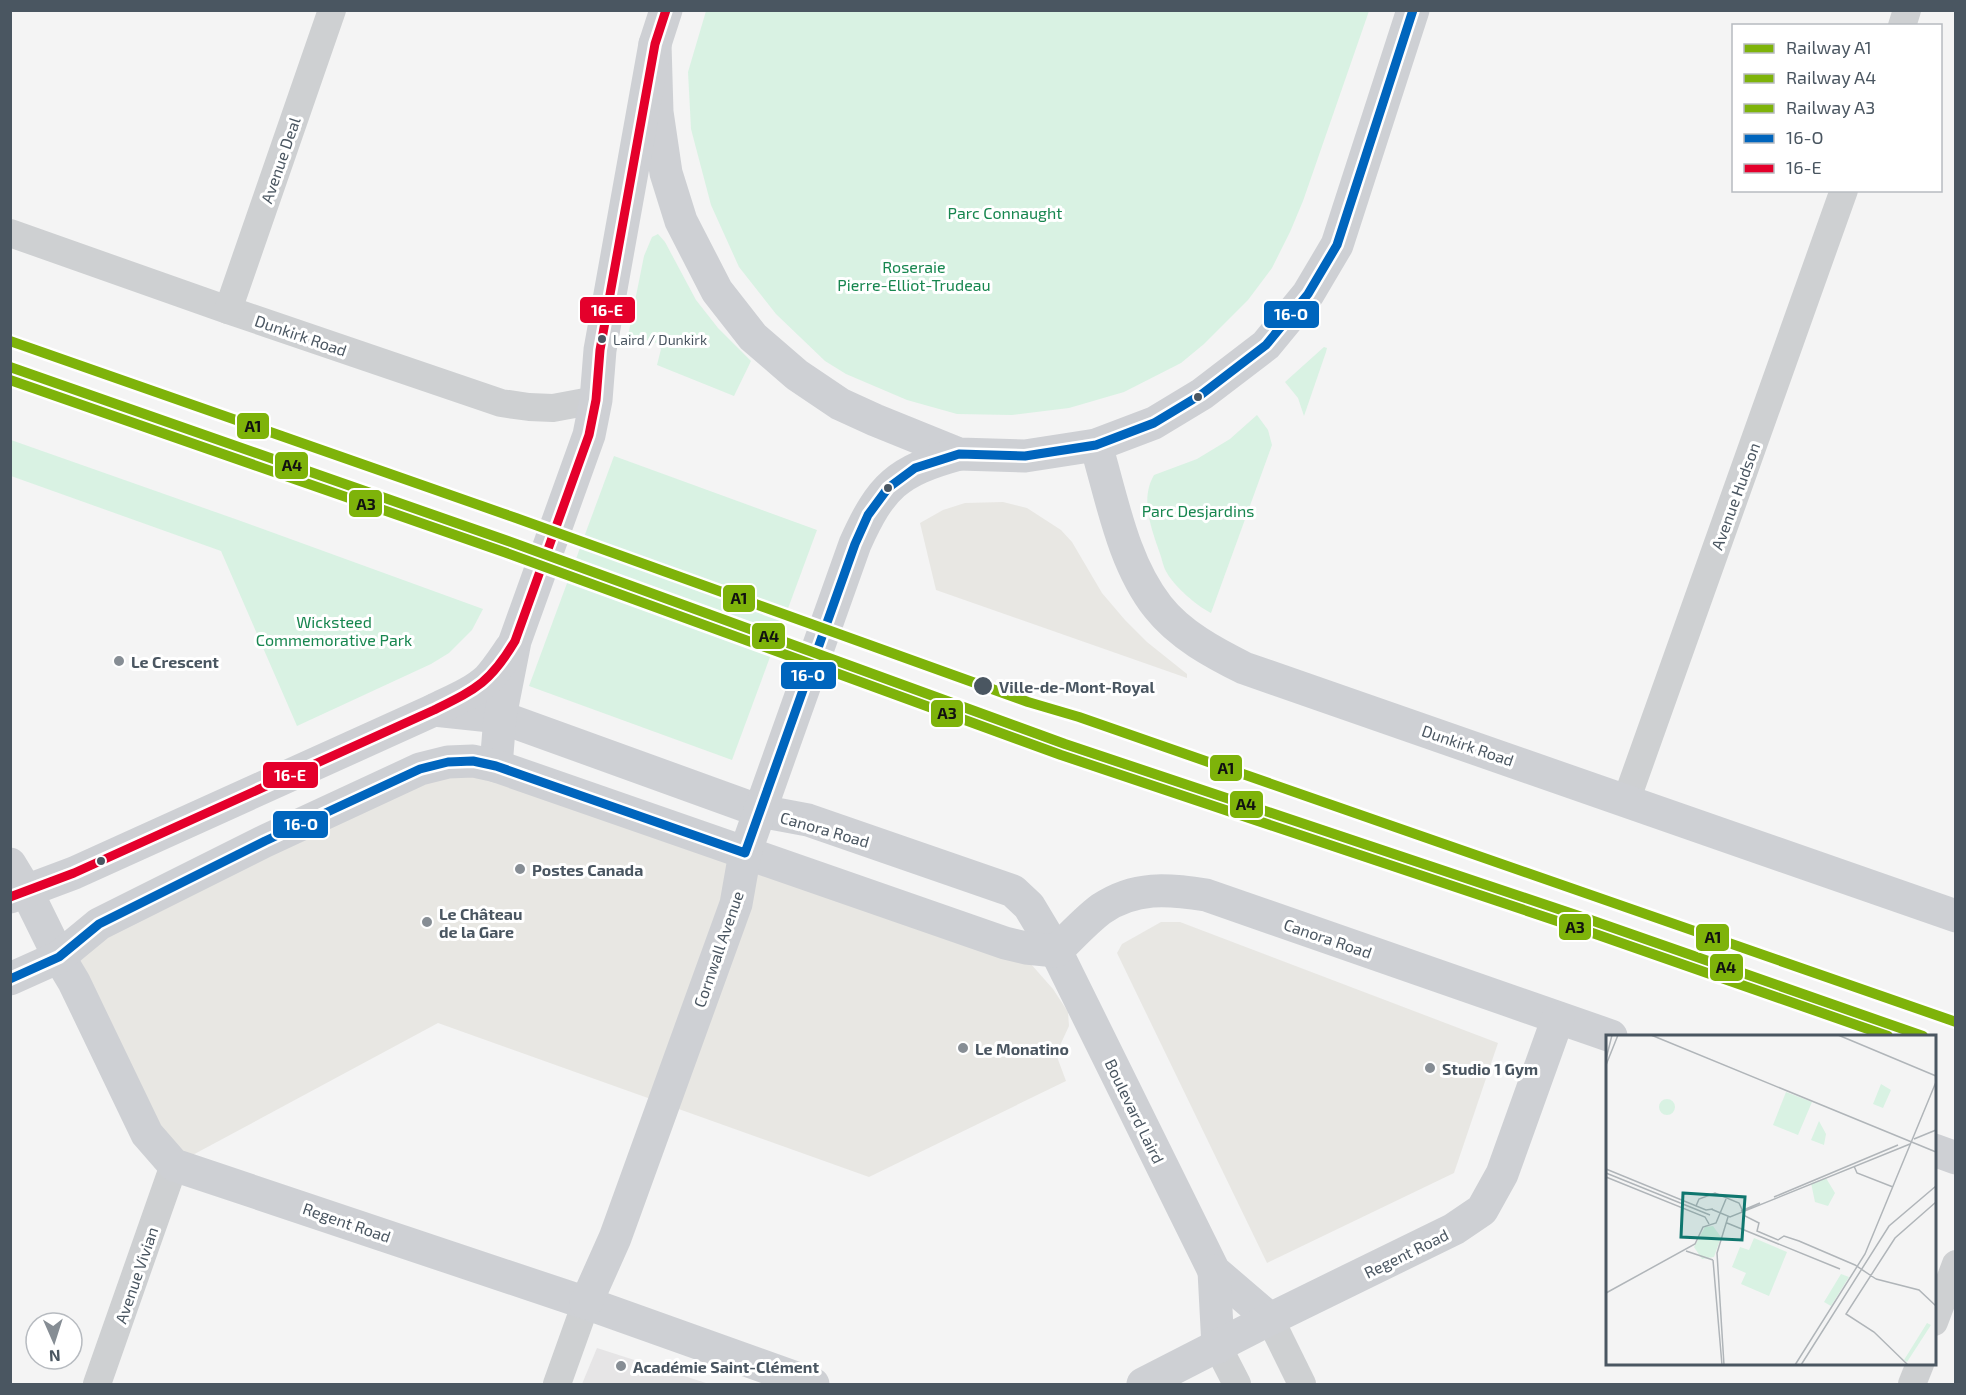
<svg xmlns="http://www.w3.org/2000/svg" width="1966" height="1395" viewBox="0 0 1966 1395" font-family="'Exo 2',sans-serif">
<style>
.commercial{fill:#e8e7e3}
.education{fill:#e6e5e6}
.green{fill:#d9f2e3}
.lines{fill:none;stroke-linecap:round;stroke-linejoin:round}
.street{stroke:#ced0d2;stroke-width:28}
.secondary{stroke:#ced0d4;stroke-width:33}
.bus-1-casing{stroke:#fff;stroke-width:14}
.bus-2-casing{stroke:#fff;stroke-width:14}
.bus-1{stroke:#0065bd;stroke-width:9}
.bus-2{stroke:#e4002b;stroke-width:9}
.rail-1-casing{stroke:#fff;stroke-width:15}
.rail-2-casing{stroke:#fff;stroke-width:15}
.rail-3-casing{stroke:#fff;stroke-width:15}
.rail-1{stroke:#7eb30a;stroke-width:10}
.rail-2{stroke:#7eb30a;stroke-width:10}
.rail-3{stroke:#7eb30a;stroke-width:10}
.bus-dot{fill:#4a5661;stroke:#fff;stroke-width:2}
.poi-dot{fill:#868d94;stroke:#fff;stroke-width:2}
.labels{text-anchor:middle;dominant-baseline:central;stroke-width:6;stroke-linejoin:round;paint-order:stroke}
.bus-label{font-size:14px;fill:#4a5661;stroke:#fff;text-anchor:start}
.street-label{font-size:16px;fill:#4a5661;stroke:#fff}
.park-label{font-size:16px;fill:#17864f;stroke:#fff}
.poi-label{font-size:16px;font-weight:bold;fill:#4a5661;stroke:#fff;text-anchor:start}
.stop-label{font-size:16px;font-weight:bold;fill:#4a5661;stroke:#fff;text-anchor:start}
.inset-road{fill:none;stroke:#b0b5b9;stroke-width:1.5}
.view{fill:#0f766e;fill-opacity:0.15;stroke:#0f766e;stroke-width:3}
.inset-edge{fill:none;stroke:#4a5661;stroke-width:3}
.line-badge{stroke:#fff;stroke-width:2}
.badge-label{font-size:16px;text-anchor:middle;font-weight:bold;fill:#fff}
.pale-badge-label{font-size:16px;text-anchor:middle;font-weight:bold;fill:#111}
</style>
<rect width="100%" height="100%" fill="#f4f4f4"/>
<!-- commercial -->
<g class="commercial">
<path d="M 1003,502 L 1027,508 L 1061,530 L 1072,542 L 1102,593 L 1125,620 L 1147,642 L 1187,674 L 1187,678 L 936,590 L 920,523 L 943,510 L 965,503 Z"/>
<path d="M 423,772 L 493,772 L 1030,963 L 1053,989 L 1068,1012 L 1069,1026 L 1056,1054 L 1066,1081 L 869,1177 L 438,1023 L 174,1165 L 59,957 Z"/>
<path d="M 1161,922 L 1180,922 L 1498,1043 L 1454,1173 L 1267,1263 L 1117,953 L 1122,944 Z"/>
</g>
<!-- education -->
<path class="education" d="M 597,1348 L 709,1384 L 582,1384 Z"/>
<!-- green -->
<g class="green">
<path d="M 706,11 L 706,10 L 1369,11 L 1303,201 L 1290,232 L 1272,268 L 1248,300 L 1204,344 L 1181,363 L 1124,392 L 1069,408 L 1012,415 L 957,414 L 907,400 L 846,374 L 825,361 L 776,314 L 739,267 L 711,205 L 691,129 L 688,72 Z"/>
<path d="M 658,234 L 665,242 L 696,300 L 718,328 L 751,361 L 734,396 L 657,365 L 661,349 L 657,343 L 628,336 L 644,256 L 652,237 Z"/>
<path d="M 1324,347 L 1327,348 L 1326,352 L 1304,416 L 1298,398 L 1285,382 Z"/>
<path d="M 1257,415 L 1268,430 L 1272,445 L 1211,613 C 1197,606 1175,587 1167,573 C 1163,567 1162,558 1159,551 C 1151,527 1140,499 1154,475 L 1197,459 L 1230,439 Z"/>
<path d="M 11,440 L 238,520 L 483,609 L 472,630 L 449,653 L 431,664 L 297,726 L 221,551 L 11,476 Z"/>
<path d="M 614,456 L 817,530 L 732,760 L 529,686 Z"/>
</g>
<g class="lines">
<!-- street -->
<g class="street">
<path d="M 1902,26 L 1907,10"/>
<path d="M 10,233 L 228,310 L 501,403 L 529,407 L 553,408 L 596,400"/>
<path d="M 228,310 L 332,10"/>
<path d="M 1626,801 L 1844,190"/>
<path d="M 1270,1319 L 1302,1384"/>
<path d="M 1934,1322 L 1956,1264"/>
<path d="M 1218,1347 L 1237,1384"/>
<path d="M 97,1384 L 174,1165"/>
<path d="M 557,1384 L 586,1303"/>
<path d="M 1912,1384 L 1920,1364"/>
</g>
<!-- secondary -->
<g class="secondary">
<path d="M 655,44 L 657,112 L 666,173 L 681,221 L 717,291 L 753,337 L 797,375 L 840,404 L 875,420 L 959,454 L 1025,456 L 1096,445 L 1154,423 L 1202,394 L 1266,345 L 1308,294 L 1337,245 L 1413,10"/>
<path d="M 1096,445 C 1112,499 1123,563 1158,607 C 1180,635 1214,653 1244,668 L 1956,916"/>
<path d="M 434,710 L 500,717 L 760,811 L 808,820 L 1013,891 L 1029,906 L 1056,951 L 1214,1271 L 1270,1319"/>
<path d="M 496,766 L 500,717 L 515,641 L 589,435 L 596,400 L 600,350 L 655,44 L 666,10"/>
<path d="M 10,864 L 27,892 L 59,957 L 74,982 L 147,1134 L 174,1165 L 586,1303 L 813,1384"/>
<path d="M 10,897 L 74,873 L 434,710 C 452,701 473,693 488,679 C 497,669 504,658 511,648"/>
<path d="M 10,979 L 59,957 L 99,924 L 265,841 L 420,769 L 448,762 L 473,761 L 496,766 L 1005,943 L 1026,948 L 1056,951 C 1070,938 1085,921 1101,909 C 1135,886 1168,889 1206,895 L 1611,1036"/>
<path d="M 1934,1150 L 1956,1158"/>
<path d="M 1214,1271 L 1218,1347"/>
<path d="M 586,1303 L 615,1238 L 736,904 L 745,853 L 855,544 C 881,486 897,471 959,454"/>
<path d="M 1143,1384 L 1270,1319 L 1454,1229 L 1482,1210 L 1502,1174 L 1558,1018"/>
</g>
<!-- bus-1 casing -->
<g class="bus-1-casing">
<path id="bus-1" d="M 10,979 L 59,957 L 99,924 L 265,841 L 420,769 L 448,762 L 473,761 L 496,766 L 745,853 L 855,544 L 868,515 L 888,488 L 915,468 L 959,454 L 1025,456 L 1096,445 L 1154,423 L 1202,394 L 1266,345 L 1308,294 L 1337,245 L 1413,10"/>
</g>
<!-- bus-2 casing -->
<g class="bus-2-casing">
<path id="bus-2" d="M 10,897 L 74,873 L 434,710 C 476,689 490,683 515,641 L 589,435 L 596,400 L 600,350 L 655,44 L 666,10"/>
</g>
<!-- bus-1 -->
<use href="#bus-1" class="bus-1"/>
<!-- bus-2 -->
<use href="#bus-2" class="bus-2"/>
<!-- rail-1 casing -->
<g class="rail-1-casing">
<path id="rail-1" d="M 10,341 L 516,518 L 1028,702 L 1079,717 L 1956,1022"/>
</g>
<!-- rail-2 casing -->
<g class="rail-2-casing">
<path id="rail-2" d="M 10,367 L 508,541 L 1065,744 L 1585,918 L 1923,1036"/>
</g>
<!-- rail-3 casing -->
<g class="rail-3-casing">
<path id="rail-3" d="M 10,380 L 504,552 L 1061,755 L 1581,929 L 1888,1036"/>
</g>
<!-- rail-1 -->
<use href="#rail-1" class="rail-1"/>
<!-- rail-2 -->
<use href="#rail-2" class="rail-2"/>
<!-- rail-3 -->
<use href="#rail-3" class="rail-3"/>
</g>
<!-- markers -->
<g class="bus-dot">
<circle cx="602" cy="339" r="5"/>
<circle cx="1198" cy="397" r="5"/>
<circle cx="888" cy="488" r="5"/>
<circle cx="983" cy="686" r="10"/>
<circle cx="101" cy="861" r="5"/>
</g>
<g class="poi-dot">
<circle cx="119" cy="661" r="6"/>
<circle cx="520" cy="869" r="6"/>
<circle cx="427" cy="922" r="6"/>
<circle cx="963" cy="1048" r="6"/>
<circle cx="1430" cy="1068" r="6"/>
<circle cx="621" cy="1366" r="6"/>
</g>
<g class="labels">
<!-- bus labels -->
<g class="bus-label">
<text x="613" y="339">Laird / Dunkirk</text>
</g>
<!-- street labels -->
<g class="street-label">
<text transform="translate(280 160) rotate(-71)">Avenue Deal</text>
<text transform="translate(301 335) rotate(19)">Dunkirk Road</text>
<text transform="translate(1735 496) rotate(-70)">Avenue Hudson</text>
<text transform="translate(1468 745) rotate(19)">Dunkirk Road</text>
<text transform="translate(825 829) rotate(16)">Canora Road</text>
<text transform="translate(1328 938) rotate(19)">Canora Road</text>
<text transform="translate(718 949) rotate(-71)">Cornwall Avenue</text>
<text transform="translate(1135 1111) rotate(64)">Boulevard Laird</text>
<text transform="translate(347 1222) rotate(19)">Regent Road</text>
<text transform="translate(1406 1253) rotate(-26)">Regent Road</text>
<text transform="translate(136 1275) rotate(-71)">Avenue Vivian</text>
</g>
<!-- park labels -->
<g class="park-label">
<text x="1005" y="212">Parc Connaught</text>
<text x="914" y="266">Roseraie<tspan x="914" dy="18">Pierre-Elliot-Trudeau</tspan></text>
<text x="1198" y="510">Parc Desjardins</text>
<text x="334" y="621">Wicksteed<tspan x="334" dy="18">Commemorative Park</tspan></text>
</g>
<!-- poi labels -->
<g class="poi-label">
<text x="131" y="661">Le Crescent</text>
<text x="532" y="869">Postes Canada</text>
<text x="439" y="913">Le Château<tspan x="439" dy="18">de la Gare</tspan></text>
<text x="975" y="1048">Le Monatino</text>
<text x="1442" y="1068">Studio 1 Gym</text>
<text x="633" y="1366">Académie Saint-Clément</text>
</g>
<!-- stop labels -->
<g class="stop-label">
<text x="999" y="686">Ville-de-Mont-Royal</text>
</g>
</g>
<!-- overview -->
<g transform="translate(1606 1035)">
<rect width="330" height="330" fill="#f4f4f4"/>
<path d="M 275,49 L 285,55 L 277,73 L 267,69 ZM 180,57 L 206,67 L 192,100 L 167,90 ZM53 72a8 8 0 1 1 16 0a8 8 0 1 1-16 0ZM 213,86 L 220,99 L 218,110 L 205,105 ZM 220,143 L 229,158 L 222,171 L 209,167 L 205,148 ZM 107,191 L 115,202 L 108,222 L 96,224 L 88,212 L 99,192 ZM 148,203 L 181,217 L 163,261 L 135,249 L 140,238 L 126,232 L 134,212 L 143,215 ZM 235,239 L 243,242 L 225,271 L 218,267 ZM 321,288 L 325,290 L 301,327 L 298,325 Z" fill="#d9f2e3"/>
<path class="inset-road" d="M 45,0 L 330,117M 232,0 L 330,41M 0,24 L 6,0M 0,30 L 12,0M 308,104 L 330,95M 248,131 L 251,138 L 287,152M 0,134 L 100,175 L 107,174M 0,138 L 104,180M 0,142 L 99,182 L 103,189M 168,162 L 292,110M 90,171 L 93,164 L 109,158 L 133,168 L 139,181 L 153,188 L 151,196 L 172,205 L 178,201 L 193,206 L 249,230 L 270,244M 105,174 L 124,182 L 304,109M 135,176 L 154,168M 121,188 L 234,234M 80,216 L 107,225M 107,225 L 116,330M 270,244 L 313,255 L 330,271M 0,258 L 89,209 L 97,192 L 110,188 L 120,164M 118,330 L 111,218 L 122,182M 189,330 L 259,219 L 330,47M 195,330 L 283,191 L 330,151M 302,330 L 268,297 L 240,279 L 289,203 L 330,167"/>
<path class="view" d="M 77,158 L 139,162 L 136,205 L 75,202 Z"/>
<rect width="330" height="330" class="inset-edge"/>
</g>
<g class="line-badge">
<rect x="579" y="296" width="57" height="28" rx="6" fill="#e4002b"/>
<rect x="1263" y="300" width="57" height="29" rx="6" fill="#0065bd"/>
<rect x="236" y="412" width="34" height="28" rx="6" fill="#7eb30a"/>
<rect x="274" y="451" width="35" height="29" rx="6" fill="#7eb30a"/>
<rect x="348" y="489" width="35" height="29" rx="6" fill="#7eb30a"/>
<rect x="722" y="584" width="34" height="29" rx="6" fill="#7eb30a"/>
<rect x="751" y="622" width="35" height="28" rx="6" fill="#7eb30a"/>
<rect x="780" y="661" width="57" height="29" rx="6" fill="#0065bd"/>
<rect x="930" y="699" width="34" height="29" rx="6" fill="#7eb30a"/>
<rect x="1209" y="754" width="34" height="28" rx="6" fill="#7eb30a"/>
<rect x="262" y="761" width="57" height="28" rx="6" fill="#e4002b"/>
<rect x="1229" y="790" width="35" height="29" rx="6" fill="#7eb30a"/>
<rect x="272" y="810" width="57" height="29" rx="6" fill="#0065bd"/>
<rect x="1558" y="913" width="34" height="28" rx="6" fill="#7eb30a"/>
<rect x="1695" y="923" width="35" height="29" rx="6" fill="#7eb30a"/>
<rect x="1709" y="953" width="35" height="29" rx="6" fill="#7eb30a"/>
</g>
<g class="badge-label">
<text x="607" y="316">16-E</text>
<text x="1291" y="320">16-O</text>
<text x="808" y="681">16-O</text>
<text x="290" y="781">16-E</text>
<text x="301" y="830">16-O</text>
</g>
<g class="pale-badge-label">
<text x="253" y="432">A1</text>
<text x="292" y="471">A4</text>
<text x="366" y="510">A3</text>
<text x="739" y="604">A1</text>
<text x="769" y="642">A4</text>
<text x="947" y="719">A3</text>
<text x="1226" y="774">A1</text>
<text x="1246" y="810">A4</text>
<text x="1575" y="933">A3</text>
<text x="1713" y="943">A1</text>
<text x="1726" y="973">A4</text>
</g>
<!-- border -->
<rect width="1966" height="1395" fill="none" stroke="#4a5661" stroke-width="24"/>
<!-- legend -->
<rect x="1732" y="24" width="210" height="168" fill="#ffffff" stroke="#b7bbc0" stroke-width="1.5"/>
<rect x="1744" y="44" width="30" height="9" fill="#7eb30a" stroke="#b7bbc0" stroke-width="1.5"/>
<text x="1786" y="54" font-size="18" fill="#4a5661">Railway A1</text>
<rect x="1744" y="74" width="30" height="9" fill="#7eb30a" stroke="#b7bbc0" stroke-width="1.5"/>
<text x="1786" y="84" font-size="18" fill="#4a5661">Railway A4</text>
<rect x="1744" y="104" width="30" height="9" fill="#7eb30a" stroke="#b7bbc0" stroke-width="1.5"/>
<text x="1786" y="114" font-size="18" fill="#4a5661">Railway A3</text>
<rect x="1744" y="134" width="30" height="9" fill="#0065bd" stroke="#b7bbc0" stroke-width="1.5"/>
<text x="1786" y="144" font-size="18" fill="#4a5661">16-O</text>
<rect x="1744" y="164" width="30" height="9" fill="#e4002b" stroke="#b7bbc0" stroke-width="1.5"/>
<text x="1786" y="174" font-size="18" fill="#4a5661">16-E</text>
<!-- north arrow -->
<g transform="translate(54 1341) rotate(177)"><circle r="28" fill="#ffffff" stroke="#b7bbc0" stroke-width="1.5"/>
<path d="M0-4.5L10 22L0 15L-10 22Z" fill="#868d94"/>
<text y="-9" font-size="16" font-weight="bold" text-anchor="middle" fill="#4a5661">N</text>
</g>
</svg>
